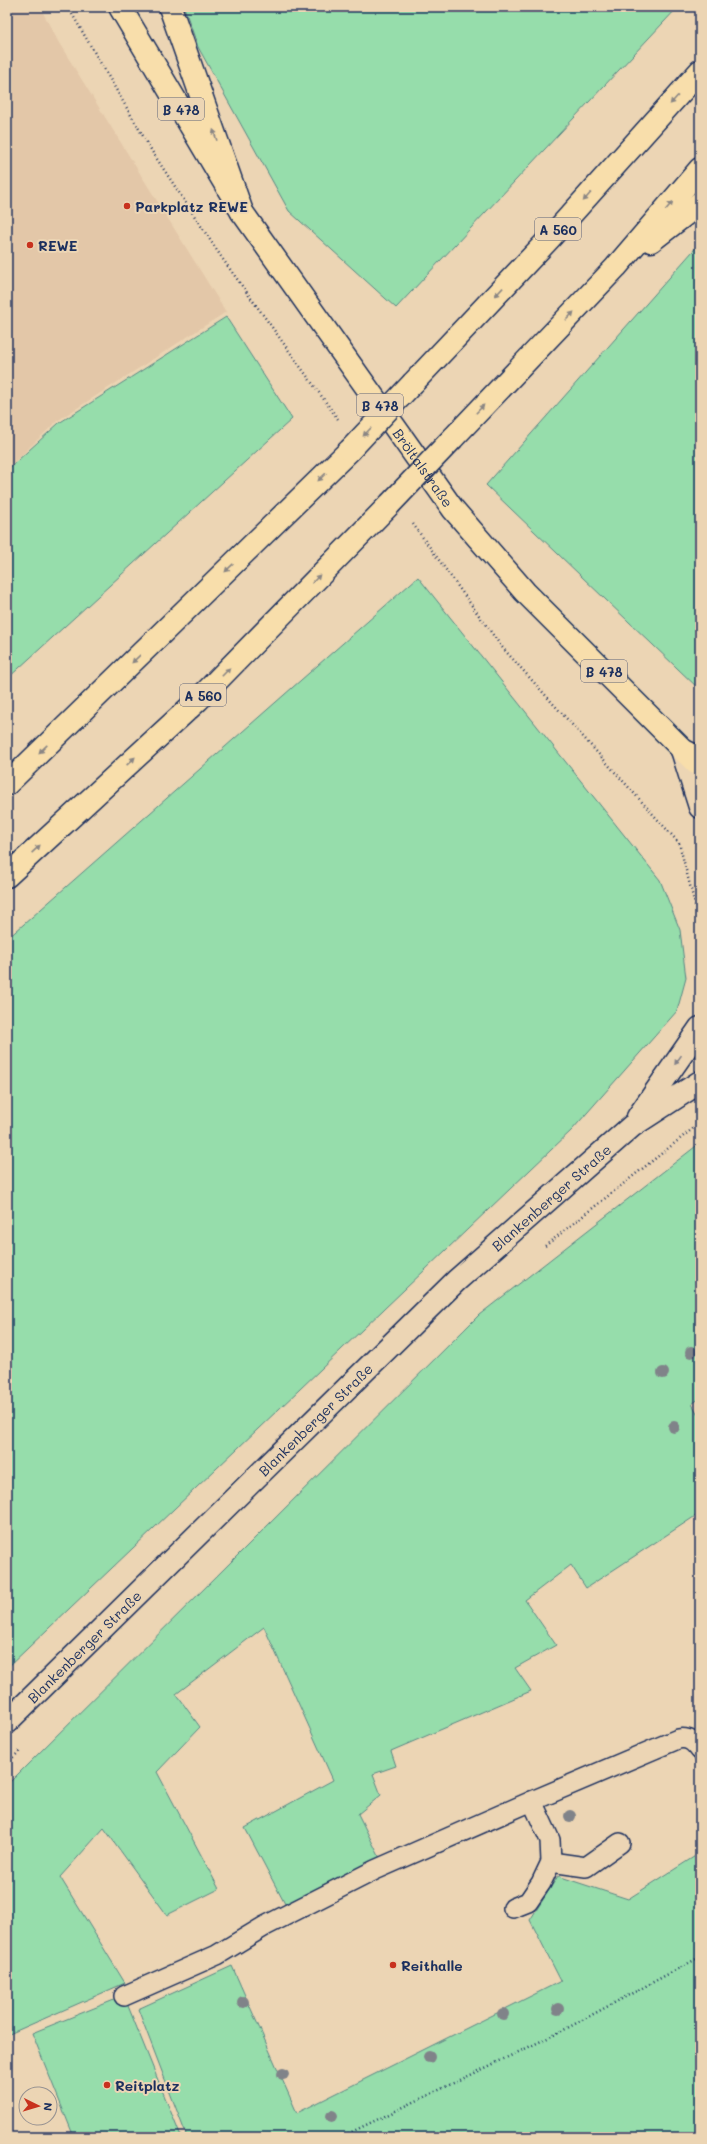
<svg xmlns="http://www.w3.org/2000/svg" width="707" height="2144" viewBox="0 0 707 2144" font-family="Mali,sans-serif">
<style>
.built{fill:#e3c7a8}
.green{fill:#96ddab;stroke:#588684}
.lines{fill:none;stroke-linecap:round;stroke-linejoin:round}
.service-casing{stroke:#1b2f5e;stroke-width:22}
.tertiary-casing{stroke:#1b2f5e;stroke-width:25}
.primary-casing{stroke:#1b2f5e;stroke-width:25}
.motorway-casing{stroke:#1b2f5e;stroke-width:25}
.path{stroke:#1b2f5e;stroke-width:2.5;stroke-dasharray:1 3;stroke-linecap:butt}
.service{stroke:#ecd5b4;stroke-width:19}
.tertiary{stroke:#ecd5b4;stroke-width:22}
.primary{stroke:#f8deab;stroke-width:22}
.motorway{stroke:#f8deab;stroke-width:22}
.motorway-bridge-casing{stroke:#1b2f5e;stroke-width:25;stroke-linecap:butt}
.motorway-bridge{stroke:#f8deab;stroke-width:22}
.tree{fill:#808389}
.oneway{fill:#8a8684}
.oneway2{fill:#848289}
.poi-dot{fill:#c8321e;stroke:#ecd5b4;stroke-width:1.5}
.labels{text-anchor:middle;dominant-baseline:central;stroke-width:4;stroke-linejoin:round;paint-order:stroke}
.shield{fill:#ecd5b4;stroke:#5a6178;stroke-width:1}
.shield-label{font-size:13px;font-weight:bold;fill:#1b2f5e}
.poi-label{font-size:14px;font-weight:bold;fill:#1b2f5e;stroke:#ecd5b4;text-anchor:start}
.street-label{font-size:14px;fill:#1b2f5e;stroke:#ecd5b4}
</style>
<rect width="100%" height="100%" fill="#ecd5b4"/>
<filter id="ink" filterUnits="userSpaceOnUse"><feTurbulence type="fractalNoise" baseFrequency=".025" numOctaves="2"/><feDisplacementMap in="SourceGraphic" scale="8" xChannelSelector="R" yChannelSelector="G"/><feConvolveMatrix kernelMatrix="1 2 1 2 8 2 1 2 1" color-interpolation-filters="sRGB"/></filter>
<g filter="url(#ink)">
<!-- built -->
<path class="built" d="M 7,7 L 40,7 L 59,43 L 226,312 L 57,421 L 7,469 Z"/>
<!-- green -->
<g class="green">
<path d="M 184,7 L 678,7 L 396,308 L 289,211 L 198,47 Z"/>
<path d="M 700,243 L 700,690 L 486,485 Z"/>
<path d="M 226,317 L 292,419 L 7,679 L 7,470 L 59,423 Z"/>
<path d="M 418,577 L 660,880 L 680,930 L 686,978 L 677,1011 L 572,1130 L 7,1668 L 7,939 Z"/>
<path d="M 700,1143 L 700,1398 L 692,1404 L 700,1418 L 700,1513 L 586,1588 L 571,1565 L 525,1600 L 556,1645 L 515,1668 L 531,1691 L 391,1751 L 396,1766 L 373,1774 L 381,1795 L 358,1814 L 381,1860 L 285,1904 L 245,1828 L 333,1780 L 264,1627 L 176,1694 L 200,1727 L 157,1772 L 219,1889 L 167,1915 L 104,1828 L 60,1877 L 125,1983 L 7,2035 L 7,1785 L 479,1315 Z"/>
<path d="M 700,1853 L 700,2137 L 187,2137 L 138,2009 L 232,1966 L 297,2113 L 561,1981 L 530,1920 L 558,1876 L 628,1899 Z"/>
<path d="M 124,1996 L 181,2137 L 74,2137 L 32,2033 Z"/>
</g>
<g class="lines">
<!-- service casing -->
<g class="service-casing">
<g id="service">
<path d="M 551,1862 L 586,1867 L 620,1843"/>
<path d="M 513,1908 L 528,1902 L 541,1883 L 551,1862 L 550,1840 L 532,1801"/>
<path d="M 124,1996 L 217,1955 L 265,1926 L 375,1870 L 532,1801 L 678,1739 C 689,1737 694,1742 700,1750"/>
</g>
</g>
<!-- tertiary casing -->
<g class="tertiary-casing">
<g id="tertiary">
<path d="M 682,750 L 700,807"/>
<path d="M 638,1117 L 700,1028"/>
<path id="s1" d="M 7,1722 L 456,1281 L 632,1126 L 700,1082"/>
</g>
</g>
<!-- primary casing -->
<g class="primary-casing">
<g id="primary">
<path id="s2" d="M 120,7 L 242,212 L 453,509 L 525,592 L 696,763"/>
</g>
</g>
<!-- motorway casing -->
<g class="motorway-casing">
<g id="motorway">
<path d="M 170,7 L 242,212"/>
<path d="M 651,241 L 700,203"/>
<path d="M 413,383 L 550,238 L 700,71"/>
<path d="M 453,438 L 616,267 L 700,169"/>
<path d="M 682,750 L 700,758"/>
<path d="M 7,784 L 350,450"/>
<path d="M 7,876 L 198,700 L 390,504"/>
</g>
</g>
<!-- path -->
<g class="path">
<path d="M 68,7 L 153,153 L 222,258 L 338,419"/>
<path d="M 413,524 L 501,646 L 679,843 L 700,924"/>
<path d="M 545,1246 L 700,1123"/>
<path d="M 7,1763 L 20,1751"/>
<path d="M 341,2137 L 558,2033 L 700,1957"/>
</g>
<!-- service -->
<use href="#service" class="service"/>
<!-- tertiary -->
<use href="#tertiary" class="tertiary"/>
<!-- primary -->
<use href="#primary" class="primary"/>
<!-- motorway -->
<use href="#motorway" class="motorway"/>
<!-- motorway-bridge casing -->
<g class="motorway-bridge-casing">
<g id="motorway-bridge">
<path d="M 350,450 L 413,383"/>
<path d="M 390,504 L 453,438"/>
</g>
</g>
<!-- motorway-bridge -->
<use href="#motorway-bridge" class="motorway-bridge"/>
</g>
<!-- trees -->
<g class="tree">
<circle cx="691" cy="1352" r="6"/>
<circle cx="663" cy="1373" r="6"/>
<circle cx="674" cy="1427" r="6"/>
<circle cx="570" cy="1816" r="6"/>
<circle cx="243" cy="2002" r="6"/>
<circle cx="558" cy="2009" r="6"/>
<circle cx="503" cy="2014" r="6"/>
<circle cx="429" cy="2057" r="6"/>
<circle cx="283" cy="2074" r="6"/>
<circle cx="332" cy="2116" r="6"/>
</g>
<!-- one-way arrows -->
<defs><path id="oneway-solid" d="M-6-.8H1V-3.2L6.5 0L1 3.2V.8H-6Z"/></defs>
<g class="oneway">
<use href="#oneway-solid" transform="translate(674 100) rotate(132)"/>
<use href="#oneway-solid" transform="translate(215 135) rotate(-109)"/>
<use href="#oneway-solid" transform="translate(587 197) rotate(132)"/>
<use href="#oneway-solid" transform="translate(669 206) rotate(-50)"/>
<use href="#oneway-solid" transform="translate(499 292) rotate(133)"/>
<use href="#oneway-solid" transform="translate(570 316) rotate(-46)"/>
<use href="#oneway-solid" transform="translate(480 409) rotate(-46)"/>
<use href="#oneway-solid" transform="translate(367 432) rotate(134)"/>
<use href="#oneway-solid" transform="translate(322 477) rotate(136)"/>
<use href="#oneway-solid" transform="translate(229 568) rotate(136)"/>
<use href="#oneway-solid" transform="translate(316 579) rotate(-46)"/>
<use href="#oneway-solid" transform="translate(136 659) rotate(136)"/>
<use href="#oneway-solid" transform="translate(226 672) rotate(-46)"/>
<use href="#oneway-solid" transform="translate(43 749) rotate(136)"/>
<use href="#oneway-solid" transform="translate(131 761) rotate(-43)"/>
<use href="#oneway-solid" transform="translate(36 849) rotate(-43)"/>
</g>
<use class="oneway2" href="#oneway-solid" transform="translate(678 1060) rotate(125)"/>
</g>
<!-- markers -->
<g class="poi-dot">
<circle cx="127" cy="206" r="4"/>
<circle cx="30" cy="245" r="4"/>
<circle cx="393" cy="1965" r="4"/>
<circle cx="107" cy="2085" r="4"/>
</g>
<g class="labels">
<!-- shield labels -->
<g class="shield">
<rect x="158" y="98" width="46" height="22" rx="3"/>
<rect x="535" y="218" width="46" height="22" rx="3"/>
<rect x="357" y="394" width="46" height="22" rx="3"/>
<rect x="581" y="660" width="46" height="22" rx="3"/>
<rect x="180" y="684" width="46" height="22" rx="3"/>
</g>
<g class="shield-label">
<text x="181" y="109">B 478</text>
<text x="558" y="229">A 560</text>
<text x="380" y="405">B 478</text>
<text x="604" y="671">B 478</text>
<text x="203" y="695">A 560</text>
</g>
<!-- poi labels -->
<g class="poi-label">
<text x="135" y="206">Parkplatz REWE</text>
<text x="38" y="245">REWE</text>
<text x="401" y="1965">Reithalle</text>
<text x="115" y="2085">Reitplatz</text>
</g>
<!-- street labels -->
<g class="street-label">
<text stroke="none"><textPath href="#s2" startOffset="552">Bröltalstraße</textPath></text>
<text stroke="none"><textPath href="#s1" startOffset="756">Blankenberger Straße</textPath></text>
<text stroke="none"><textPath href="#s1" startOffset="432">Blankenberger Straße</textPath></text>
<text stroke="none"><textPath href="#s1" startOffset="108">Blankenberger Straße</textPath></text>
</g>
</g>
<!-- margin -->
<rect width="707" height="2144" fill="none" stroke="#ecd5b4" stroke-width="24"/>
<rect x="12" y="12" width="683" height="2120" fill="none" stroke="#1b2f5e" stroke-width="1.5" filter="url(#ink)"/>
<!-- north arrow -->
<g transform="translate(38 2106) rotate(95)"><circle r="19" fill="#ecd5b4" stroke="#989392"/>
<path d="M0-3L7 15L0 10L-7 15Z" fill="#c8321e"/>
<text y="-6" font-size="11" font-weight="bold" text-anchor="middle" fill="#1b2f5e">N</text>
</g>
</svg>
